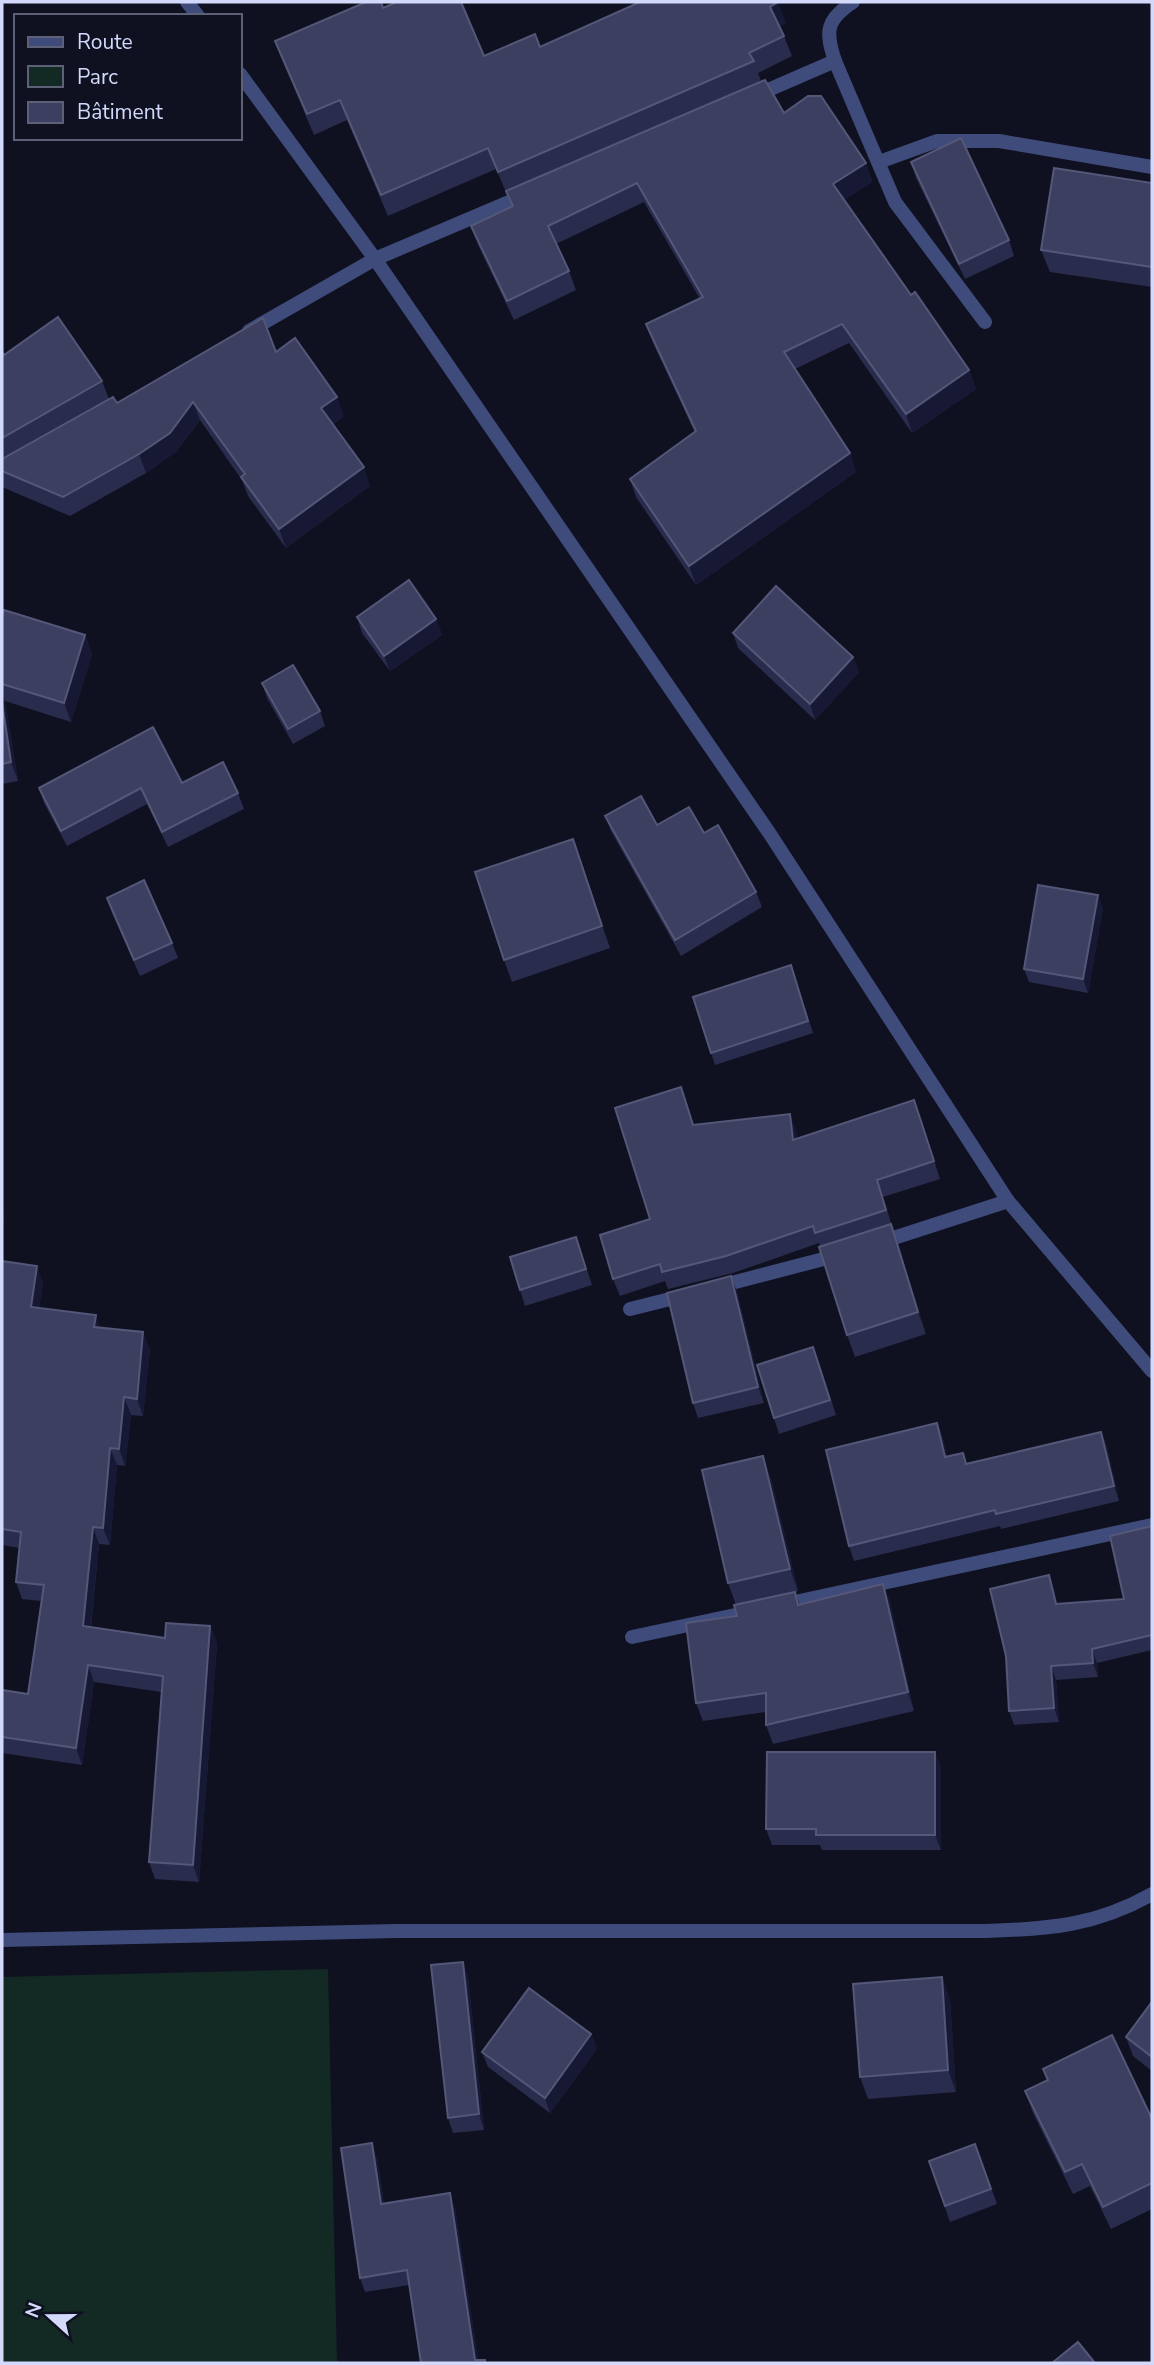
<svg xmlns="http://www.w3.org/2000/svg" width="1154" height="2365" viewBox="0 0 1154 2365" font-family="'Nunito Sans',sans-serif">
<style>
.green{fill:#132a24}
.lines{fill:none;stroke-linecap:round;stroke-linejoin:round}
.lane{stroke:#3f4c7b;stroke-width:14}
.street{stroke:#3f4c7b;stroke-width:14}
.wall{fill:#2a2c4d}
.shaded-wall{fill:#171934}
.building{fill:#3c3f60;stroke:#545778;stroke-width:2}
</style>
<rect width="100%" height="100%" fill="#0f1121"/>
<!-- green -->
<path class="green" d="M 328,1969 L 337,2363 L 2,2363 L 2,1977 Z"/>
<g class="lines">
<!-- lane -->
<g class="lane">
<path d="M 249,331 L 375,259"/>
<path d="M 878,1243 L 1008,1201"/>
<path d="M 716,1287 L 839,1255"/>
<path d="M 630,1309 L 686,1295"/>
<path d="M 781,1605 L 1152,1525"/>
<path d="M 632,1637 L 754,1611"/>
</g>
<!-- street -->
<g class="street">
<path d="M 187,2 L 198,16"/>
<path d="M 835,61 L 895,202 L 985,322"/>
<path d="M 240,74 L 375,259 L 770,834 L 1008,1201 L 1152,1371"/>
<path d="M 752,97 L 835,61 C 825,31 826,20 853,2"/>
<path d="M 879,162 L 937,141 L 999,141 L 1152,167"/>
<path d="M 375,259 L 528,194"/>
<path d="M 2,1940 L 396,1931 L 986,1931 C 1049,1929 1095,1926 1152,1894"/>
</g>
</g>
<!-- wall -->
<g class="wall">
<path d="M 1140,2 L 1152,2 L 1152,4 Z"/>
<path d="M 383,8 L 484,56 L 540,47 L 786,23 L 780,26 L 792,56 L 758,73 L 761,81 L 784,113 L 866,163 L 872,182 L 844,200 L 911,295 L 969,370 L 976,389 L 912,433 L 849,343 L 795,369 L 850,453 L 856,472 L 696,585 L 636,497 L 630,479 L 695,433 L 653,343 L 646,324 L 700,299 L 644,202 L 556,244 L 569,271 L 576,290 L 514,320 L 478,245 L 471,226 L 512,206 L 507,192 L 506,192 L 496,169 L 388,216 L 347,120 L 314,135 L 283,62 L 275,41 Z"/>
<path d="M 911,162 L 1009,240 L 1014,256 L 965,279 L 916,178 Z"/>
<path d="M 1152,183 L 1152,287 L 1050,272 L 1041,250 Z"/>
<path d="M 2,352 L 4,355 L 102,381 L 109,399 L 117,403 L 276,352 L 344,416 L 333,424 L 370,486 L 286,548 L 248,496 L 242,480 L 200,420 L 177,451 L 146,473 L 70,516 L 2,487 Z"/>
<path d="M 2,617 L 85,635 L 92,654 L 71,722 L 5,701 L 18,781 L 2,784 Z"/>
<path d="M 357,617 L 436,619 L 442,635 L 390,671 L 362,633 Z"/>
<path d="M 733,633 L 853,657 L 859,672 L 815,720 L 738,648 Z"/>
<path d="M 262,683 L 320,711 L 325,726 L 293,744 L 267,698 Z"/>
<path d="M 182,783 L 238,793 L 244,809 L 168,847 L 147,804 L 67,846 L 44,803 L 39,788 Z"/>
<path d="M 605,816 L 704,833 L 756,892 L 762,907 L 681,956 L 611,831 Z"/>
<path d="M 581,861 L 610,948 L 512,982 L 504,960 Z"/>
<path d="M 107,898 L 172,943 L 178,958 L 140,976 L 112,913 Z"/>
<path d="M 1103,908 L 1088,993 L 1029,982 L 1024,969 Z"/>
<path d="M 795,977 L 813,1033 L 715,1065 L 711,1053 Z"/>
<path d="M 687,1104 L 694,1125 L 796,1131 L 797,1139 L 921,1118 L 940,1179 L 883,1197 L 926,1334 L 855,1357 L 847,1335 L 819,1243 L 733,1273 L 668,1289 L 665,1281 L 620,1296 L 613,1279 L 650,1219 Z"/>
<path d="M 576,1237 L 592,1285 L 525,1306 L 520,1290 Z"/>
<path d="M 2,1261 L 43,1283 L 39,1308 L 100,1328 L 150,1349 L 143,1416 L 131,1415 L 125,1466 L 117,1465 L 110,1545 L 99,1544 L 91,1627 L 165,1638 L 210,1626 L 217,1643 L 199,1882 L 155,1879 L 149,1862 L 161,1692 L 94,1682 L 82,1765 L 2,1753 L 2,1690 L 28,1694 L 41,1601 L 22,1599 L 16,1582 L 20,1548 L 2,1545 Z"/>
<path d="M 731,1276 L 737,1292 L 764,1403 L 698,1418 L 693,1403 Z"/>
<path d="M 819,1362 L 836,1415 L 779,1434 L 774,1418 Z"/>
<path d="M 937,1423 L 943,1439 L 947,1457 L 967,1463 L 1101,1432 L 1107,1447 L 1119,1501 L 1001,1529 L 1000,1526 L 854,1561 L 849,1546 Z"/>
<path d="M 771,1478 L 798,1591 L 795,1592 L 800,1604 L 883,1584 L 890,1602 L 914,1711 L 773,1744 L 766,1725 L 766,1712 L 703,1721 L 696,1703 L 737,1616 L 736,1605 L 728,1583 Z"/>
<path d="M 1152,1526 L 1152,1650 L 1097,1663 L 1098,1677 L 1056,1680 L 1059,1722 L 1014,1725 L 1009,1711 L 1054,1589 L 1057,1604 L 1124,1599 Z"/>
<path d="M 941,1767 L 941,1850 L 822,1850 L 820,1845 L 772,1845 L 766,1829 Z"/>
<path d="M 468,1977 L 484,2130 L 453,2133 L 448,2118 Z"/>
<path d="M 950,1999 L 956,2092 L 868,2099 L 860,2077 Z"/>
<path d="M 1152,2004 L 1152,2071 L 1133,2056 L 1126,2037 Z"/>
<path d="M 591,2034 L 597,2049 L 550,2113 L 488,2067 L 482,2052 Z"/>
<path d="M 1043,2069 L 1152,2119 L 1152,2209 L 1111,2229 L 1090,2186 L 1073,2194 L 1033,2113 L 1025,2091 L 1047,2081 Z"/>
<path d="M 975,2144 L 997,2204 L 950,2222 L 929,2161 Z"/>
<path d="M 377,2158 L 384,2204 L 455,2208 L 478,2360 L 421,2363 L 409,2285 L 365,2292 L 360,2278 Z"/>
</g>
<!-- shaded-wall -->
<g class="shaded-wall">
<path d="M 778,2 L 786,23 L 778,28 L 770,7 Z"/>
<path d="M 866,163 L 872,182 L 840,203 L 833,184 Z"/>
<path d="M 969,370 L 976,389 L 912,433 L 906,414 Z"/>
<path d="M 337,397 L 344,416 L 328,427 L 321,408 Z"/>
<path d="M 193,402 L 200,420 L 177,451 L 146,473 L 139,454 Z"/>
<path d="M 850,453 L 856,472 L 696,585 L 689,566 Z"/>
<path d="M 364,467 L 370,486 L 286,548 L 279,529 Z"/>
<path d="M 436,619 L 442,635 L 390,671 L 384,656 Z"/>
<path d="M 85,635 L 92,654 L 71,722 L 64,703 Z"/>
<path d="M 853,657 L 859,672 L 815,720 L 810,704 Z"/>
<path d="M 2,692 L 5,701 L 18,781 L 11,762 L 2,703 Z"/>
<path d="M 573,839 L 581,861 L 610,948 L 602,926 Z"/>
<path d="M 1098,895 L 1103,908 L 1088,993 L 1083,979 Z"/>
<path d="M 914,1100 L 921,1118 L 940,1179 L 934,1161 Z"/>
<path d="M 790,1114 L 796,1131 L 799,1158 L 793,1140 Z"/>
<path d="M 2,1211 L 4,1216 L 2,1228 Z"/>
<path d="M 891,1224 L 899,1246 L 926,1334 L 918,1312 Z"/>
<path d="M 37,1266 L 43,1283 L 37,1324 L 31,1307 Z"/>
<path d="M 731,1276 L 737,1292 L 764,1403 L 758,1387 Z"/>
<path d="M 96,1315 L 102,1333 L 94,1327 Z"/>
<path d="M 143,1332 L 150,1349 L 143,1416 L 137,1399 Z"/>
<path d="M 124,1397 L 131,1415 L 125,1466 L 119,1449 Z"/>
<path d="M 937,1423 L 943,1439 L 951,1472 L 945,1457 Z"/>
<path d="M 1101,1432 L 1107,1447 L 1119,1501 L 1114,1486 Z"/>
<path d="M 110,1448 L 117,1465 L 110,1545 L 103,1528 Z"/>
<path d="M 763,1456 L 771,1478 L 798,1591 L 790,1569 Z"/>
<path d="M 93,1527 L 99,1544 L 89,1643 L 83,1626 Z"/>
<path d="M 1049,1575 L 1054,1589 L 1061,1618 L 1056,1604 Z"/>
<path d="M 883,1584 L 890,1602 L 914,1711 L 908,1692 Z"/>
<path d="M 210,1626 L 217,1643 L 199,1882 L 193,1865 Z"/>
<path d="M 1092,1649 L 1097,1663 L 1098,1677 L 1093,1663 Z"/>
<path d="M 88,1665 L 94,1682 L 82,1765 L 76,1748 Z"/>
<path d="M 1051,1666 L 1056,1680 L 1059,1722 L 1054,1708 Z"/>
<path d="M 935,1752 L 941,1767 L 941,1850 L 935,1835 Z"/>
<path d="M 463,1962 L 468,1977 L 484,2130 L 479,2114 Z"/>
<path d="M 942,1977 L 950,1999 L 956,2092 L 948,2070 Z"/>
<path d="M 591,2034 L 597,2049 L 550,2113 L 545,2098 Z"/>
<path d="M 372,2143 L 377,2158 L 386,2219 L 381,2204 Z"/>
<path d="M 450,2193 L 455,2208 L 479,2363 L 475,2360 Z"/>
</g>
<!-- building -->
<g class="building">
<path d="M 366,2 L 381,2 L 383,8 L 397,2 L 461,2 L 484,56 L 535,34 L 540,47 L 640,2 L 778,2 L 770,7 L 784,36 L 749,53 L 754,61 L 498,172 L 488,148 L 381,195 L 340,100 L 307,114 L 275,41 Z"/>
<path d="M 765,80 L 784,113 L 808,96 L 821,96 L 866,163 L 833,184 L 911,295 L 915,292 L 969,370 L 906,414 L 842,324 L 784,352 L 850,453 L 689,566 L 630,479 L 696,431 L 646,324 L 703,297 L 637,183 L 548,226 L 569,271 L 507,301 L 471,226 L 513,206 L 506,191 Z"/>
<path d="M 961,138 L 1009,240 L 959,264 L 911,162 Z"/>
<path d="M 1054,168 L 1152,183 L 1152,267 L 1041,250 Z"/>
<path d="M 58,317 L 102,381 L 2,438 L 2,352 L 4,355 Z"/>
<path d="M 263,318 L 276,352 L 295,338 L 337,397 L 321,408 L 364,467 L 279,529 L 241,477 L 245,474 L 193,402 L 170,433 L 139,454 L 63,497 L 2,471 L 2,459 L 113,397 L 117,403 Z"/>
<path d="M 409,580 L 436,619 L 384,656 L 357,617 Z"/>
<path d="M 776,586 L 853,657 L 810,704 L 733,633 Z"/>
<path d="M 4,610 L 85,635 L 64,703 L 2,684 L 2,617 Z"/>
<path d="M 293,665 L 320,711 L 288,729 L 262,683 Z"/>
<path d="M 2,703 L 11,762 L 2,764 Z"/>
<path d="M 153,727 L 182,783 L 223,762 L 238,793 L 162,832 L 141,788 L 61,831 L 39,788 Z"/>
<path d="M 641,796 L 657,825 L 689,807 L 704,833 L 718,825 L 756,892 L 675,940 L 605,816 Z"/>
<path d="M 573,839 L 602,926 L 504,960 L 475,872 Z"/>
<path d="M 144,880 L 172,943 L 134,960 L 107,898 Z"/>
<path d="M 1038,885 L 1098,895 L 1083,979 L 1024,969 Z"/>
<path d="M 791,965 L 808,1021 L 711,1053 L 693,997 Z"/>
<path d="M 681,1087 L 693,1125 L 790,1114 L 793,1140 L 914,1100 L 934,1161 L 877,1180 L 886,1210 L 815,1233 L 813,1226 L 726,1256 L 662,1272 L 660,1264 L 613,1279 L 600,1235 L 650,1219 L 615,1108 Z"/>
<path d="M 891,1224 L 918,1312 L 847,1335 L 819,1247 Z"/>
<path d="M 576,1237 L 586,1269 L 520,1290 L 510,1257 Z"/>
<path d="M 2,1261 L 37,1266 L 31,1307 L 96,1315 L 94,1327 L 143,1332 L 137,1399 L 124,1397 L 119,1449 L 110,1448 L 103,1528 L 93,1527 L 83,1626 L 165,1638 L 166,1623 L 210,1626 L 193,1865 L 149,1862 L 163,1676 L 88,1665 L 76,1748 L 2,1737 L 2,1690 L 28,1694 L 44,1585 L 16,1582 L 21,1532 L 2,1529 Z"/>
<path d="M 731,1276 L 758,1387 L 693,1403 L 667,1293 Z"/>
<path d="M 813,1347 L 830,1400 L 774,1418 L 757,1365 Z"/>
<path d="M 937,1423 L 945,1457 L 963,1453 L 966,1464 L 1101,1432 L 1114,1486 L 996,1514 L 995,1510 L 849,1546 L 826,1450 Z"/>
<path d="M 763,1456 L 790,1569 L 728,1583 L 702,1470 Z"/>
<path d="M 1152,1526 L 1152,1635 L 1092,1649 L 1093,1663 L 1051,1666 L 1054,1708 L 1009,1711 L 1006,1656 L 990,1589 L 1049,1575 L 1056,1604 L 1124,1599 L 1110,1536 Z"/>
<path d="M 883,1584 L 908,1692 L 766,1725 L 766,1693 L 696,1703 L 686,1623 L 737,1616 L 734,1605 L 795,1592 L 798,1605 Z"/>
<path d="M 767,1752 L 935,1752 L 935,1835 L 816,1835 L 816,1829 L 766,1829 Z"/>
<path d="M 463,1962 L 479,2114 L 448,2118 L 431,1965 Z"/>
<path d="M 942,1977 L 948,2070 L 860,2077 L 853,1984 Z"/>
<path d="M 529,1988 L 591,2034 L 545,2098 L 482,2052 Z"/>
<path d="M 1151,2003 L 1152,2004 L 1152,2057 L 1126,2037 Z"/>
<path d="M 1112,2035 L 1152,2119 L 1152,2183 L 1103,2207 L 1082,2164 L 1065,2172 L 1025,2091 L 1048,2080 L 1043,2069 Z"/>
<path d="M 372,2143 L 381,2204 L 450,2193 L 475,2360 L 485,2360 L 485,2363 L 414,2363 L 421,2363 L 407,2270 L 360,2278 L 341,2148 Z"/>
<path d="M 975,2144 L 991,2189 L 945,2206 L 929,2161 Z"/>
<path d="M 1078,2342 L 1095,2363 L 1052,2363 Z"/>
</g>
<!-- border -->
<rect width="1154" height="2365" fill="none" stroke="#d3d9fb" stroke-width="7"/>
<!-- legend -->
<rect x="14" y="14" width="228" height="126" fill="#0f1121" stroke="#5d6178" stroke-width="2"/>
<rect x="28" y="37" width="35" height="10" fill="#3f4c7b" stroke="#5d6178" stroke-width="2"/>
<text x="77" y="49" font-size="21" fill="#d3d9fb">Route</text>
<rect x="28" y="66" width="35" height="21" fill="#132a24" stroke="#5d6178" stroke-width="2"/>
<text x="77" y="84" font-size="21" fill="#d3d9fb">Parc</text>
<rect x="28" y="102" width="35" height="21" fill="#3c3f60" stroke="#5d6178" stroke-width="2"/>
<text x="77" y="119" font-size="21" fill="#d3d9fb">Bâtiment</text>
<!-- north arrow -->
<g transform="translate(49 2316) rotate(291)" stroke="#0f1121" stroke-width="5" paint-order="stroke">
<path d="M0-5L12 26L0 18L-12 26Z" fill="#d3d9fb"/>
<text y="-10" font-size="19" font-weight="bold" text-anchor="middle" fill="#d3d9fb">N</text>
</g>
</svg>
